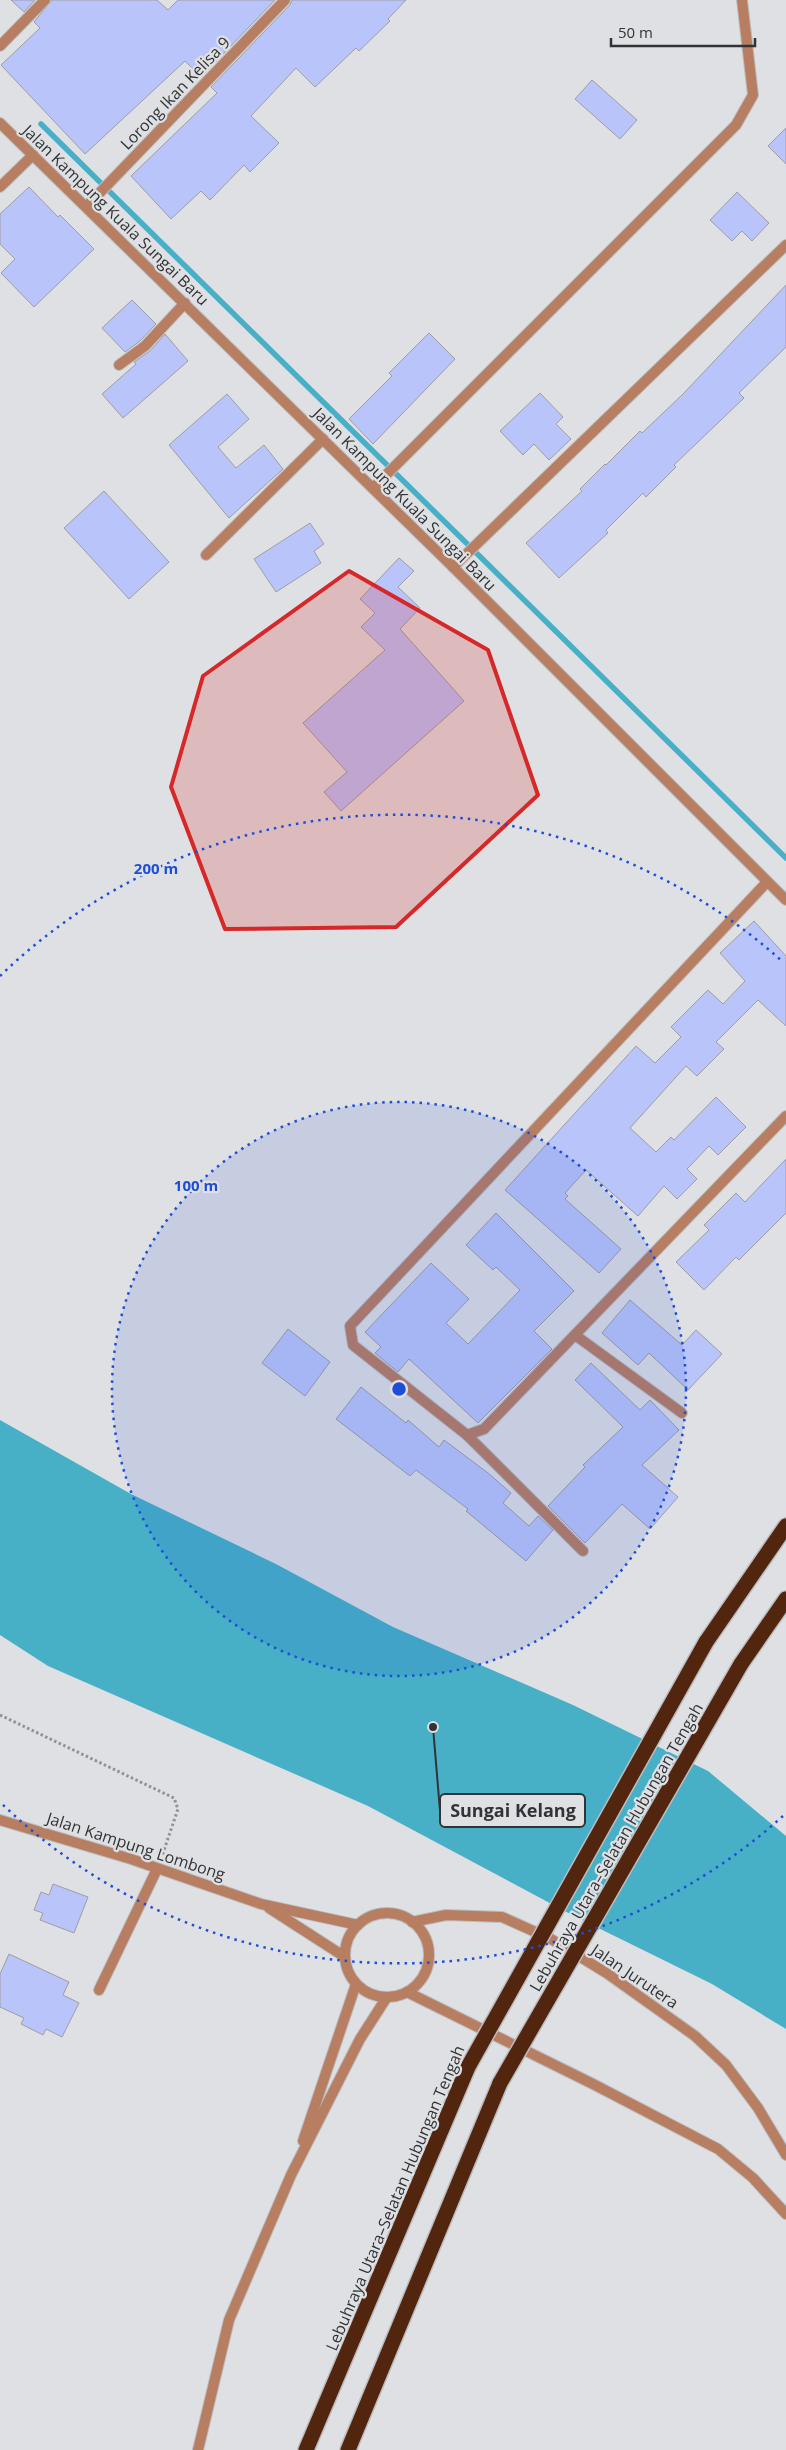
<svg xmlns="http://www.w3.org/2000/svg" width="786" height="2450" viewBox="0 0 786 2450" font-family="'Open Sans',sans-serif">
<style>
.water{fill:#47b0c7}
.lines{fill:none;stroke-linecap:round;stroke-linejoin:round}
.stream{stroke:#47b0c7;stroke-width:5.5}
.building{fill:#b9c5fa;stroke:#9d9ea1}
.service-casing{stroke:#bcbdc0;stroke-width:12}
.minor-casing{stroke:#bcbdc0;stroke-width:12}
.tertiary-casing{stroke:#bcbdc0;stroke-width:12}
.motorway-casing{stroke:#bcbdc0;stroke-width:18}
.path{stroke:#919294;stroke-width:3;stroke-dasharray:2.5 2.5;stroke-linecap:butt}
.service{stroke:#b87e61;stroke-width:10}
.minor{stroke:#b87e61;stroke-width:10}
.tertiary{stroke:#b87e61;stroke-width:10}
.motorway{stroke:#52260e;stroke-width:15}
.motorway-bridge-casing{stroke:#bcbdc0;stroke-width:18;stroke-linecap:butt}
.motorway-bridge{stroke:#52260e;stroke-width:15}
.marked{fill:#d62828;fill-opacity:0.2;stroke:#d62828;stroke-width:4;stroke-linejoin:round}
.ring{fill:none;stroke:#1d4ed8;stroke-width:2.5;stroke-dasharray:2.5 5}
.labels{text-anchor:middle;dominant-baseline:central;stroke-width:4.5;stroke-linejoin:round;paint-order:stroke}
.street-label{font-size:16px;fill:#323334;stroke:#dfe0e3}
.centre{fill:#1d4ed8;stroke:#dfe0e3;stroke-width:2.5}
.ring-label{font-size:15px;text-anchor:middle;font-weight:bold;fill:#1d4ed8;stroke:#dfe0e3;stroke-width:4.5;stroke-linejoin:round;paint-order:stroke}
.leader{fill:none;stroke:#323334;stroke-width:2}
.callout-dot{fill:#323334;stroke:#dfe0e3;stroke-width:2}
.callout{fill:#dfe0e3;stroke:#323334;stroke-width:2}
.callout-label{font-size:18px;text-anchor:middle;font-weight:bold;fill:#323334}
</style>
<rect width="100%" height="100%" fill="#dfe0e3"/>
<!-- water -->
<path class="water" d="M 0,1420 L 131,1494 L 276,1564 L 393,1627 L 573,1705 L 708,1771 L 786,1836 L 786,2029 L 712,1984 L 574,1916 L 368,1806 L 48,1666 L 0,1635 Z"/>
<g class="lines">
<!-- stream -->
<path class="stream" d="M 41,124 L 786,858"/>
</g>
<!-- building -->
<g class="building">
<path d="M 11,0 L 35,0 L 24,12 Z"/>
<path d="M 52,0 L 157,0 L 168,10 L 178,0 L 275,0 L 201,77 L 185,61 L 85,154 L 1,65 L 40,28 L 34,22 Z"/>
<path d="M 292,0 L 406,0 L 388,19 L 390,21 L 359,51 L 356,48 L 315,87 L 296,68 L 251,116 L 279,143 L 250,172 L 244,165 L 210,200 L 201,191 L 171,219 L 131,176 L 217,93 L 211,87 L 290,5 Z"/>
<path d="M 592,80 L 637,120 L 620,139 L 575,99 Z"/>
<path d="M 786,128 L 786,164 L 768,146 Z"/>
<path d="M 29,187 L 58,217 L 60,215 L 94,249 L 34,307 L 1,273 L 15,259 L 0,244 L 0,214 Z"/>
<path d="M 737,192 L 769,223 L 752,241 L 742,231 L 732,241 L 710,220 Z"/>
<path d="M 786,285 L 786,347 L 739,393 L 744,398 L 674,465 L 676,467 L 646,497 L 643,493 L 606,530 L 608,533 L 559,578 L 526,543 L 582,491 L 580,489 L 605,464 L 606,465 L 640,431 L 642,433 L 683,394 Z"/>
<path d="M 132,300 L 156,324 L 140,341 L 125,352 L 102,328 Z"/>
<path d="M 429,333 L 455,359 L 373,444 L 349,419 L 392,376 L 389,373 Z"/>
<path d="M 165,334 L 188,361 L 123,418 L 102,394 L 136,364 L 134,362 L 150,351 Z"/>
<path d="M 540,393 L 563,417 L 556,424 L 571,439 L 549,460 L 534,444 L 523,455 L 500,431 Z"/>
<path d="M 227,394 L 249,419 L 218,447 L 236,468 L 264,445 L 283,469 L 229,518 L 169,445 Z"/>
<path d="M 104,491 L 169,562 L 129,599 L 64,528 Z"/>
<path d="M 310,523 L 324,544 L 314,551 L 321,563 L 276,592 L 254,559 Z"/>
<path d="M 399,558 L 414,571 L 398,587 L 420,608 L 400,629 L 464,701 L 341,811 L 324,792 L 347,772 L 303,723 L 385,650 L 361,627 L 375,613 L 360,599 Z"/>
<path d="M 754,921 L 786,956 L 786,1026 L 758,1000 L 716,1042 L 724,1049 L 697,1076 L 686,1066 L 630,1128 L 656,1152 L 671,1137 L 674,1140 L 716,1097 L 746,1127 L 718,1155 L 709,1146 L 687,1169 L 697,1179 L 677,1199 L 664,1186 L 638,1216 L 586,1170 L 565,1193 L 568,1196 L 565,1199 L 621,1249 L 599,1273 L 505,1190 L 636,1046 L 655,1063 L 681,1037 L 671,1027 L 708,990 L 723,1004 L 745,981 L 720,953 Z"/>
<path d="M 786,1159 L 786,1213 L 739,1260 L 736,1257 L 704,1290 L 676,1262 L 709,1230 L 704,1225 L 736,1193 L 745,1202 Z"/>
<path d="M 496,1213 L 574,1291 L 534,1331 L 552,1349 L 478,1423 L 409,1359 L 398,1372 L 375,1353 L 381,1347 L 365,1332 L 431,1263 L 469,1299 L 446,1323 L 468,1344 L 520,1290 L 496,1267 L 493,1270 L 466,1245 Z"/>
<path d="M 630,1300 L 682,1345 L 696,1330 L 722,1354 L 688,1390 L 649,1353 L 638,1365 L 602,1333 Z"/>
<path d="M 288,1329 L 330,1362 L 305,1396 L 262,1363 Z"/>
<path d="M 591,1363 L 640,1410 L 650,1400 L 679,1430 L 642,1465 L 678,1497 L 650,1529 L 622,1504 L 585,1543 L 548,1506 L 585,1467 L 583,1465 L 623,1427 L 575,1380 Z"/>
<path d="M 361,1387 L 406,1423 L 408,1420 L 439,1447 L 444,1440 L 488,1473 L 511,1493 L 503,1503 L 529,1526 L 538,1516 L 553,1530 L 526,1561 L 466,1511 L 468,1509 L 416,1470 L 410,1476 L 336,1419 Z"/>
<path d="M 53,1884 L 88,1897 L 74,1933 L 40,1920 L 43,1913 L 34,1910 L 41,1892 L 49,1895 Z"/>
<path d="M 9,1954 L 69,1982 L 63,1995 L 79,2003 L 62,2037 L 46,2029 L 43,2035 L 21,2024 L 24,2018 L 0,2007 L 0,1974 Z"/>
</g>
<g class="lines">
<!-- service casing -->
<g class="service-casing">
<g id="service">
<path d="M 119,365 L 145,346 L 185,303"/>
<path d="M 373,488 L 736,125 L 753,95 L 742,0"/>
<path d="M 206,555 L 323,439"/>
<path d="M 99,1990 L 157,1869"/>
</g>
</g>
<!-- minor casing -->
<g class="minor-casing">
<g id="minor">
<path d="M 0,46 L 45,0"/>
<path d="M 0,187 L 33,155"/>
<path d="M 86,207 L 285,0"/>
<path d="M 453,567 L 786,245"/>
<path d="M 767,882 L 350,1326 L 353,1345 L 467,1435 L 484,1429 L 786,1116"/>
<path d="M 575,1335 L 682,1413"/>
<path d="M 467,1435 L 583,1551"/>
</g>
</g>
<!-- tertiary casing -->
<g class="tertiary-casing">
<g id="tertiary">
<path d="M 0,123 L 453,567 L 786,900"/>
<path d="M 0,1820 L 131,1859 L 261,1904 L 358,1925"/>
<path d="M 269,1908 L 345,1957"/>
<circle cx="387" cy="1955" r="42"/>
<path d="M 412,1922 L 446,1915 L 502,1917 L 551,1939 L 608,1974 L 695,2036 L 726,2065 L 758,2108 L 786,2155"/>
<path d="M 407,1992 L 593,2084 L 718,2149 L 753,2178 L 786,2214"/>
<path d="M 303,2141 L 356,1984"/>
<path d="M 198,2450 L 229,2320 L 291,2175 L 360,2039 L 387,1997"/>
</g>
</g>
<!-- motorway casing -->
<g class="motorway-casing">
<g id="motorway">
<path d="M 706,1642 L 786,1526"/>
<path d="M 741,1664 L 786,1599"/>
<path d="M 306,2450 L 468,2067"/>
<path d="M 348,2450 L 500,2083"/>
</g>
</g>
<!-- path -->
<path class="path" d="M 0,1715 L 174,1798 L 178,1809 L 162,1856"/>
<!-- service -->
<use href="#service" class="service"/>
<!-- minor -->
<use href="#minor" class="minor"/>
<!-- tertiary -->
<use href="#tertiary" class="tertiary"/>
<!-- motorway -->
<use href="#motorway" class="motorway"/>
<!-- motorway-bridge casing -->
<g class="motorway-bridge-casing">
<g id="motorway-bridge">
<path d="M 468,2067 L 706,1642"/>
<path d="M 500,2083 L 741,1664"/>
</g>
</g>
<!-- motorway-bridge -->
<use href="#motorway-bridge" class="motorway-bridge"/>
</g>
<!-- marked area -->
<path class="marked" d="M 349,571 L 488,650 L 538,795 L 396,927 L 225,929 L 171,787 L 203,676 Z"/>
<!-- distance rings -->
<circle cx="399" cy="1389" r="287" fill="#1d4ed8" fill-opacity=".12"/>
<g class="ring">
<circle cx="399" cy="1389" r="287"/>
<path d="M783 1816A574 574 0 0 1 0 1802M0 976A574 574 0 0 1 783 962"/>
</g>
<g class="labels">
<!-- street labels -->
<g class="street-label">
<text transform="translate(175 93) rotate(-46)">Lorong Ikan Kelisa 9</text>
<text transform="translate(116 215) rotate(44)">Jalan Kampung Kuala Sungai Baru</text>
<text transform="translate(405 499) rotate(45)">Jalan Kampung Kuala Sungai Baru</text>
<text transform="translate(136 1846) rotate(18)">Jalan Kampung Lombong</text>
<text transform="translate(616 1847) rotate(-60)">Lebuhraya Utara–Selatan Hubungan Tengah</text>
<text transform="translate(635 1976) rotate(34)">Jalan Jurutera</text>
<text transform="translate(395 2198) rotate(-67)">Lebuhraya Utara–Selatan Hubungan Tengah</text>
</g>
</g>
<circle cx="399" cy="1389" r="8" class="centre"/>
<g class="ring-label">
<text x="156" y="874">200 m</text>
<text x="196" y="1191">100 m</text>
</g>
<!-- callouts -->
<path class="leader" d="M433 1727L440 1811"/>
<circle class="callout-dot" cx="433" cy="1727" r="5"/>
<rect class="callout" x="440" y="1794" width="145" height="33" rx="5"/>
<g class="callout-label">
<text x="513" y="1817">Sungai Kelang</text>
</g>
<!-- scale -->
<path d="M611 38v8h144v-8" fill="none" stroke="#323334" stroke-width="2.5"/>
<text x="618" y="38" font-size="15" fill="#323334" stroke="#dfe0e3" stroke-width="4" paint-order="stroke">50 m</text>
</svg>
